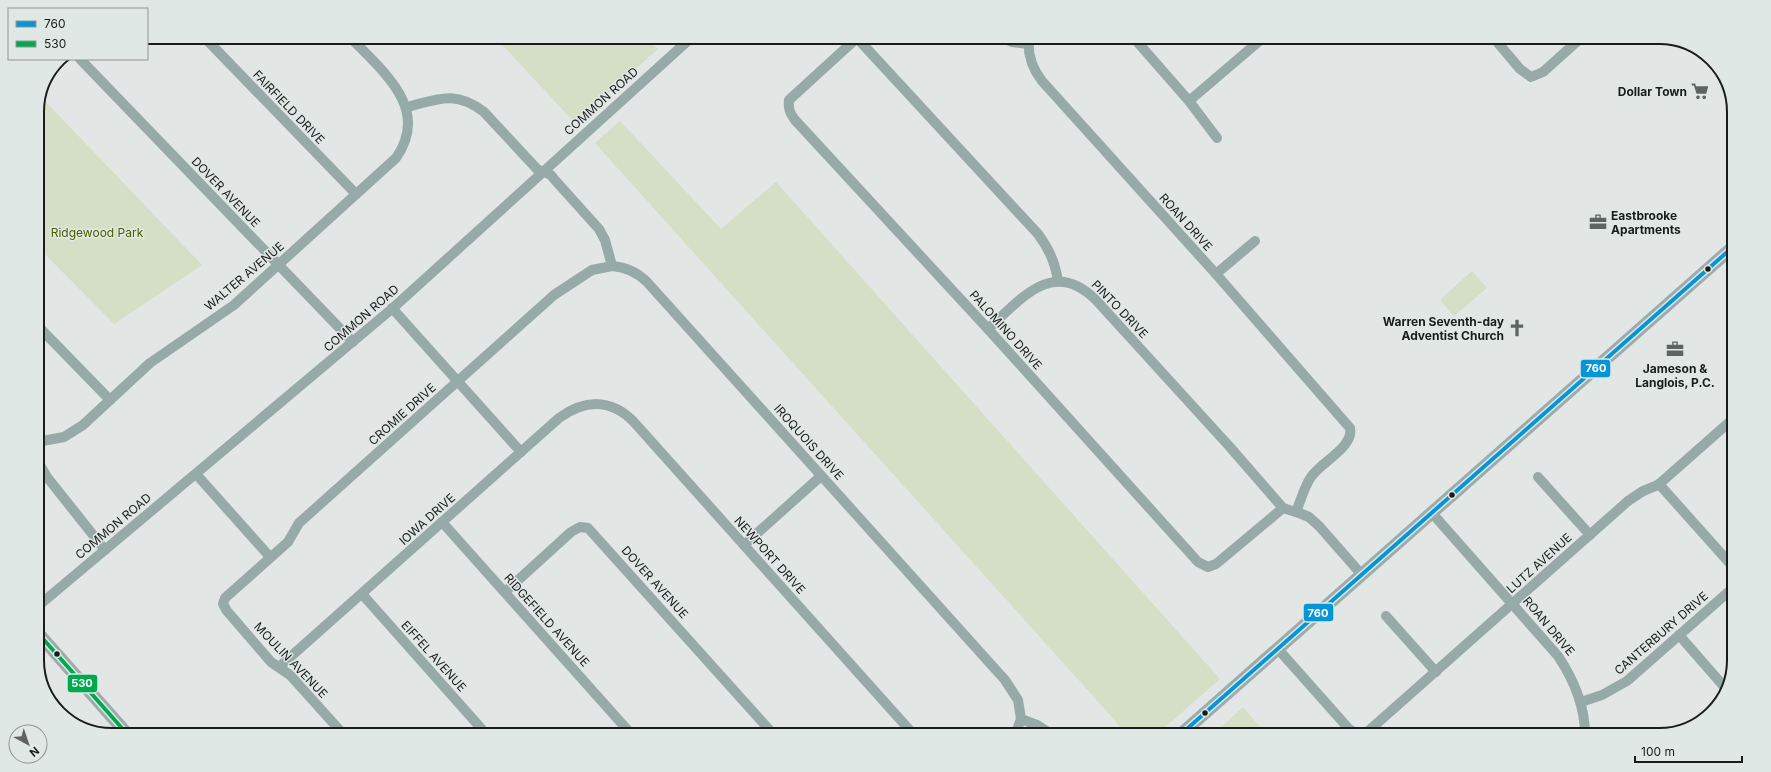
<svg xmlns="http://www.w3.org/2000/svg" width="1771" height="772" viewBox="0 0 1771 772" font-family="Inter,sans-serif">
<style>
.green{fill:#d4dfc6}
.lines{fill:none;stroke-linecap:round;stroke-linejoin:round}
.minor{stroke:#96aaa8;stroke-width:10}
.major{stroke:#9cacac;stroke-width:13}
.bus-1-casing{stroke:#e0e8e5;stroke-width:7}
.bus-2-casing{stroke:#e0e8e5;stroke-width:7}
.bus-1{stroke:#0696d7;stroke-width:4}
.bus-2{stroke:#00a94e;stroke-width:4}
.bus-dot{fill:#191c1b;stroke:#e0e8e5;stroke-width:1.5}
.labels{text-anchor:middle;dominant-baseline:central;stroke-width:3;stroke-linejoin:round;paint-order:stroke}
.poi-label{font-size:12px;font-weight:bold;fill:#191c1b;stroke:#e0e8e5;text-anchor:end}
.street-label{font-size:12px;fill:#191c1b;stroke:#e0e8e5}
.park-label{font-size:12px;fill:#495f00;stroke:#e0e8e5}
.rim{fill:none;stroke:#191c1b;stroke-width:2}
.line-badge{stroke:#e0e8e5;stroke-width:1.5}
.badge-label{font-size:11px;text-anchor:middle;font-weight:bold;fill:#fff}
</style>
<rect width="100%" height="100%" fill="#e2e6e4"/>
<!-- green -->
<g class="green">
<path d="M 495,37 L 646,37 L 658,49 L 575,123 Z"/>
<path d="M 42,98 L 202,265 L 114,324 L 37,246 L 37,108 Z"/>
<path d="M 620,121 L 721,229 L 776,182 L 1220,679 L 1156,735 L 1128,735 L 595,143 Z"/>
<path d="M 1472,271 L 1487,288 L 1454,316 L 1440,300 Z"/>
<path d="M 1243,707 L 1267,735 L 1213,735 Z"/>
</g>
<g class="lines">
<!-- minor -->
<g class="minor">
<path d="M 204,37 L 356,194"/>
<path d="M 858,37 L 789,100 C 788,109 790,113 795,120 L 988,329 L 1198,562 L 1208,567 L 1216,564 L 1283,508"/>
<path d="M 1002,37 L 1012,42 L 1028,44"/>
<path d="M 1029,37 C 1027,54 1032,68 1042,81 L 1216,274 L 1350,428 C 1354,447 1321,462 1311,477 C 1304,487 1301,500 1296,512"/>
<path d="M 1133,37 L 1189,101 L 1217,138"/>
<path d="M 1493,37 L 1520,69 L 1531,77 L 1543,72 L 1582,37"/>
<path d="M 857,38 L 1038,234 C 1049,249 1055,262 1058,281"/>
<path d="M 80,59 L 353,342"/>
<path d="M 1189,101 L 1264,37"/>
<path d="M 407,107 C 438,99 456,90 484,112 L 537,169 L 551,175 L 554,179 L 599,229 L 605,240 L 612,266 C 625,267 638,273 647,282 L 1005,680 L 1018,700 L 1021,719 L 1037,725 L 1053,735"/>
<path d="M 1216,274 L 1255,241"/>
<path d="M 392,308 L 521,452"/>
<path d="M 37,325 L 110,400"/>
<path d="M 988,329 C 1021,299 1053,257 1096,300 L 1229,446 L 1283,508 L 1299,513 L 1309,517 L 1319,526 L 1362,575"/>
<path d="M 37,442 L 64,437 L 83,425 L 150,363 L 234,305 L 396,158 C 431,108 382,71 350,37"/>
<path d="M 37,460 L 47,477 L 105,550"/>
<path d="M 196,474 L 270,557"/>
<path d="M 1538,477 L 1590,535"/>
<path d="M 1659,484 L 1734,568"/>
<path d="M 1432,513 L 1558,656 C 1574,680 1585,706 1585,735"/>
<path d="M 442,522 L 632,735"/>
<path d="M 744,545 L 821,476"/>
<path d="M 505,592 L 571,532 L 580,527 L 588,528 L 774,735"/>
<path d="M 362,594 L 487,735"/>
<path d="M 37,607 L 394,307 L 692,37"/>
<path d="M 1386,616 L 1436,672"/>
<path d="M 1679,635 L 1727,690"/>
<path d="M 1278,649 L 1349,729 L 1356,733 L 1365,734 L 1628,501 L 1643,491 L 1658,485 L 1734,418"/>
<path d="M 279,667 L 559,418 C 584,400 610,398 633,421 L 914,735"/>
<path d="M 1581,702 L 1602,695 L 1627,681 L 1734,587"/>
<path d="M 344,735 L 290,675 L 271,662 L 227,611 L 223,604 L 225,598 L 288,542 L 299,523 L 554,295 L 592,270 L 612,266"/>
<path d="M 1015,735 L 1021,719"/>
</g>
<!-- major -->
<g class="major">
<path d="M 37,632 L 128,735"/>
<path d="M 1180,735 L 1734,246"/>
</g>
<!-- bus-1 casing -->
<g class="bus-1-casing">
<path id="bus-1" d="M 1180,735 L 1734,246"/>
</g>
<!-- bus-2 casing -->
<g class="bus-2-casing">
<path id="bus-2" d="M 37,632 L 128,735"/>
</g>
<!-- bus-1 -->
<use href="#bus-1" class="bus-1"/>
<!-- bus-2 -->
<use href="#bus-2" class="bus-2"/>
</g>
<!-- icons -->
<defs>
<g id="supermarket-bare" transform="scale(1.38)"><path d="M-6-5.5h2.5l.6 2H6L4.5 2H-2.5L-4.4-4H-6ZM-1.5 3.2a1.3 1.3 0 1 0 .1 0ZM3 3.2a1.3 1.3 0 1 0 .1 0Z" fill="#5f6361" stroke="#e0e8e5" stroke-width="2.5" paint-order="stroke"/></g>
<g id="office-bare" transform="scale(1.38)"><path d="M-6-3h4V-5.5h4V-3h4V5H-6ZM-1-4.5V-3h2v-1.5ZM-6 0V1H6V0Z" fill="#5f6361" stroke="#e0e8e5" stroke-width="2.5" paint-order="stroke"/></g>
<g id="church-bare" transform="scale(1.38)"><path d="M-1.2-6h2.4v3.5h3.3v2.4h-3.3V6h-2.4V-.1h-3.3v-2.4h3.3Z" fill="#5f6361" stroke="#e0e8e5" stroke-width="2.5" paint-order="stroke"/></g>
</defs>
<g fill-rule="evenodd">
<use href="#supermarket-bare" x="1700" y="91"/>
<use href="#office-bare" x="1598" y="222"/>
<use href="#church-bare" x="1517" y="328"/>
<use href="#office-bare" x="1675" y="349"/>
</g>
<!-- markers -->
<g class="bus-dot">
<circle cx="1708" cy="269" r="3.5"/>
<circle cx="1452" cy="495" r="3.5"/>
<circle cx="57" cy="654" r="3.5"/>
<circle cx="1205" cy="713" r="3.5"/>
</g>
<g class="labels">
<!-- poi labels -->
<g class="poi-label">
<text x="1687" y="91">Dollar Town</text>
<text x="1611" y="215" text-anchor="start">Eastbrooke<tspan x="1611" dy="14">Apartments</tspan></text>
<text x="1504" y="321">Warren Seventh-day<tspan x="1504" dy="14">Adventist Church</tspan></text>
<text x="1675" y="368" text-anchor="middle">Jameson &amp;<tspan x="1675" dy="14">Langlois, P.C.</tspan></text>
</g>
<!-- street labels -->
<g class="street-label">
<text transform="translate(601 101) rotate(-42)">COMMON ROAD</text>
<text transform="translate(289 107) rotate(46)">FAIRFIELD DRIVE</text>
<text transform="translate(226 192) rotate(46)">DOVER AVENUE</text>
<text transform="translate(1186 222) rotate(48)">ROAN DRIVE</text>
<text transform="translate(244 276) rotate(-40)">WALTER AVENUE</text>
<text transform="translate(1120 309) rotate(46)">PINTO DRIVE</text>
<text transform="translate(361 318) rotate(-41)">COMMON ROAD</text>
<text transform="translate(1006 330) rotate(48)">PALOMINO DRIVE</text>
<text transform="translate(402 414) rotate(-42)">CROMIE DRIVE</text>
<text transform="translate(809 442) rotate(48)">IROQUOIS DRIVE</text>
<text transform="translate(427 519) rotate(-42)">IOWA DRIVE</text>
<text transform="translate(113 526) rotate(-40)">COMMON ROAD</text>
<text transform="translate(770 555) rotate(48)">NEWPORT DRIVE</text>
<text transform="translate(1539 563) rotate(-42)">LUTZ AVENUE</text>
<text transform="translate(655 582) rotate(48)">DOVER AVENUE</text>
<text transform="translate(547 620) rotate(48)">RIDGEFIELD AVENUE</text>
<text transform="translate(1549 626) rotate(50)">ROAN DRIVE</text>
<text transform="translate(1661 633) rotate(-41)">CANTERBURY DRIVE</text>
<text transform="translate(434 656) rotate(48)">EIFFEL AVENUE</text>
<text transform="translate(291 660) rotate(46)">MOULIN AVENUE</text>
</g>
<!-- park labels -->
<g class="park-label">
<text x="97" y="232">Ridgewood Park</text>
</g>
</g>
<!-- crop -->
<path d="M0 0H1771V772H0ZM112 44H1659A68 68 0 0 1 1727 112V660A68 68 0 0 1 1659 728H112A68 68 0 0 1 44 660V112A68 68 0 0 1 112 44Z" fill="#e0e8e5" fill-rule="evenodd"/>
<path class="rim" d="M112 44H1659A68 68 0 0 1 1727 112V660A68 68 0 0 1 1659 728H112A68 68 0 0 1 44 660V112A68 68 0 0 1 112 44Z"/>
<g class="line-badge">
<rect x="1580" y="359" width="31" height="19" rx="4" fill="#0696d7"/>
<rect x="1303" y="603" width="31" height="19" rx="4" fill="#0696d7"/>
<rect x="67" y="674" width="31" height="19" rx="4" fill="#00a94e"/>
</g>
<g class="badge-label">
<text x="1596" y="372">760</text>
<text x="1318" y="617">760</text>
<text x="82" y="687">530</text>
</g>
<!-- legend -->
<rect x="8" y="8" width="140" height="52" fill="#e0e8e5" stroke="#909694"/>
<rect x="16" y="21" width="20" height="6" fill="#0696d7" stroke="#909694"/>
<text x="44" y="28" font-size="12" fill="#191c1b">760</text>
<rect x="16" y="41" width="20" height="6" fill="#00a94e" stroke="#909694"/>
<text x="44" y="48" font-size="12" fill="#191c1b">530</text>
<!-- north arrow -->
<g transform="translate(28 744) rotate(140)"><circle r="19" fill="#e0e8e5" stroke="#909694"/>
<path d="M0-3L7 15L0 10L-7 15Z" fill="#5f6361"/>
<text y="-6" font-size="11" font-weight="bold" text-anchor="middle" fill="#191c1b">N</text>
</g>
<!-- scale -->
<path d="M1635 756v6h107v-6" fill="none" stroke="#191c1b" stroke-width="2"/>
<text x="1641" y="756" font-size="12" fill="#191c1b" stroke="#e0e8e5" stroke-width="3" paint-order="stroke">100 m</text>
</svg>
